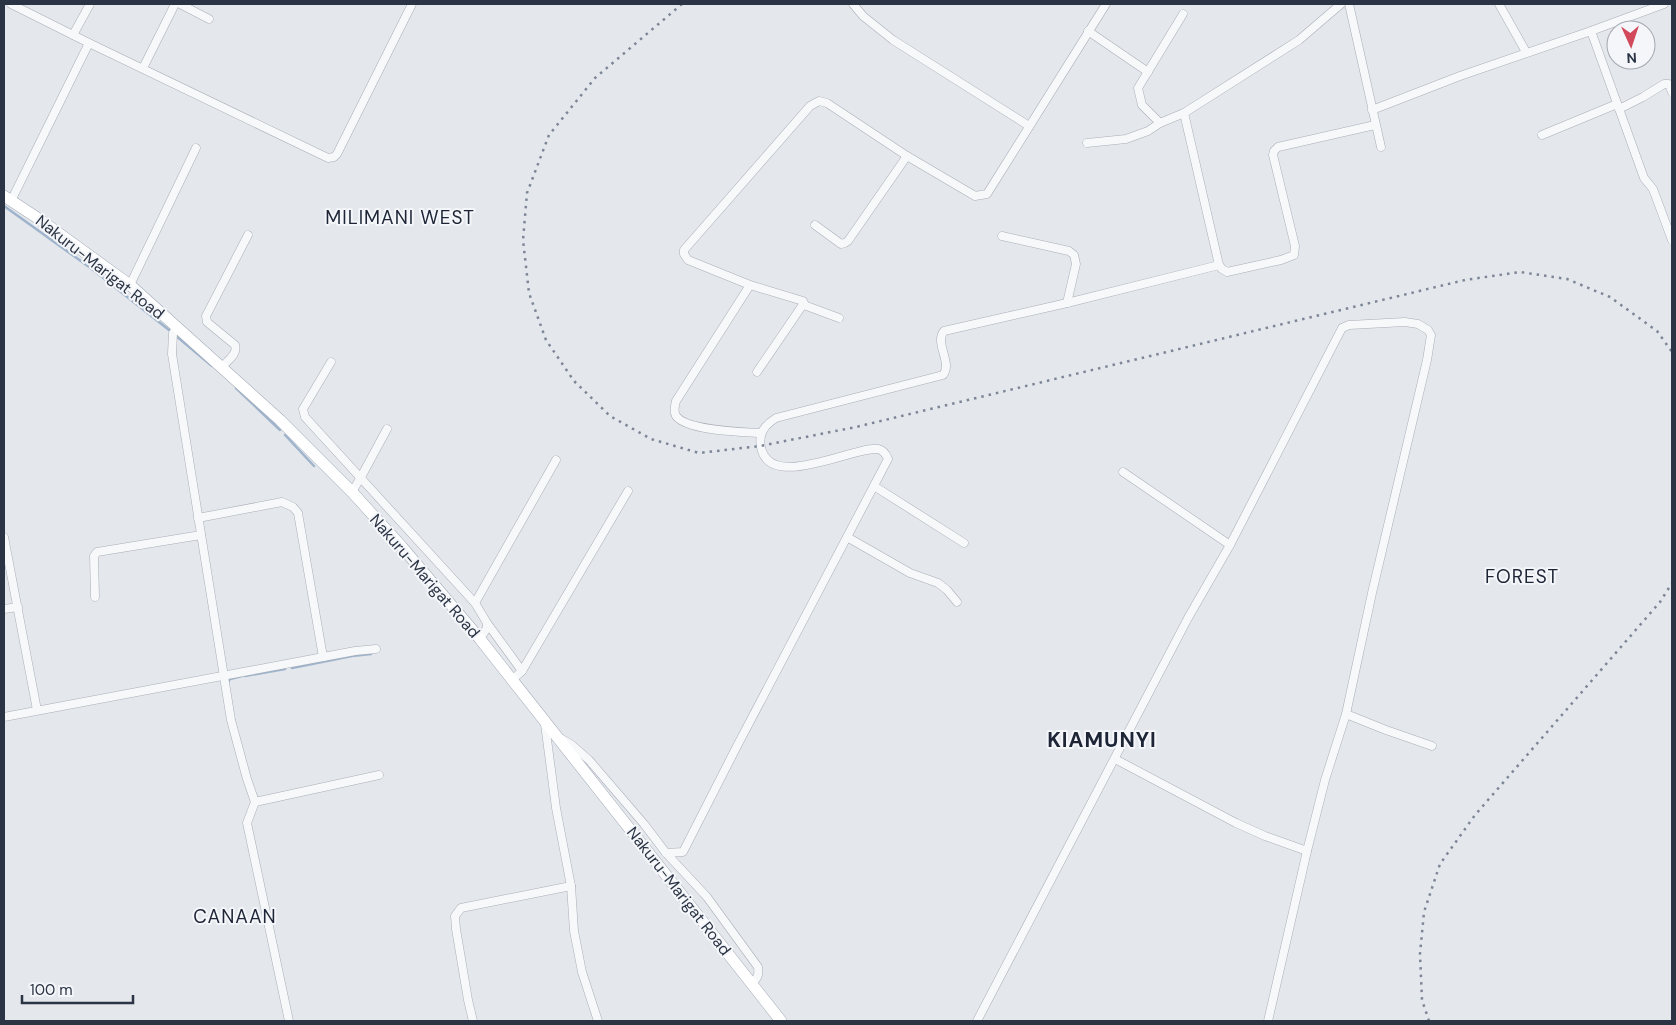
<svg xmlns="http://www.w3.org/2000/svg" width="1676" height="1025" viewBox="0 0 1676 1025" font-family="'DM Sans',sans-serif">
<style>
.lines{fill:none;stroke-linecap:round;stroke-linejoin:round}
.stream{stroke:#9fb4cc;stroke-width:2.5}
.street-casing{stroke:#a9aeb7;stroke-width:9}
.primary-casing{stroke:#a3abb8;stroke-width:12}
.street{stroke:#f7f8fa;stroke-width:8}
.primary{stroke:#fff;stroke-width:11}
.rail{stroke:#7d8696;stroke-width:2.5;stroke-dasharray:2.5 5;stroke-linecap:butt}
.labels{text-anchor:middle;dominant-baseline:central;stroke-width:4;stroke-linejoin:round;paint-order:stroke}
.street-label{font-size:16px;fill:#2b3445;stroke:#f4f6f9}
.quarter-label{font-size:19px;letter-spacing:1px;fill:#1d2536;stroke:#f4f6f9}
.district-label{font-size:21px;font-weight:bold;letter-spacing:1px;fill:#1d2536;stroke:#f4f6f9}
</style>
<rect width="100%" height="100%" fill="#e4e7ec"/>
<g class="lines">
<!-- stream -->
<g class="stream">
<path d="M 4,206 L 92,269 L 169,330"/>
<path d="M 175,335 L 212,366"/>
<path d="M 236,388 L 280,430"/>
<path d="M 285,435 L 314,466"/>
<path d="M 292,668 L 352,656 L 371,654"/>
<path d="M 245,676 L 285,669"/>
<path d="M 228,682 L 230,679 L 242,676"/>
</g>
<!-- street casing -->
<g class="street-casing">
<g id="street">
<path d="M 11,4 L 89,43 L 328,158 L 334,157 L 337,154 L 412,4"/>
<path d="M 180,4 L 209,19"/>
<path d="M 853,4 L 863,16 L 893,40 L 1029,126"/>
<path d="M 1349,4 L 1381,147"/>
<path d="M 1499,4 L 1526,52"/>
<path d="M 1088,31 L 1148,72"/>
<path d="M 1591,31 L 1644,178 L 1653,189 L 1672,240"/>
<path d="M 73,35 L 90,4"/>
<path d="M 143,68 L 175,4"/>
<path d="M 1619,109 L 1643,97 L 1664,84 L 1669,84 L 1672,92"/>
<path d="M 1372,110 L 1460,76 L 1591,31 L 1664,4"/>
<path d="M 1160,123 L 1142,105 L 1138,88 L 1183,14"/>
<path d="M 1542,135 L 1617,104"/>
<path d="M 1087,143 L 1126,139 L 1148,131 L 1160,123 L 1184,113 L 1299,40 L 1341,4"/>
<path d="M 11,201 L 89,43"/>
<path d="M 815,225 L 841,244 L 845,243 L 848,241 L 907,156"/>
<path d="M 1002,236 L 1069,251 L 1074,255 L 1076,264 L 1067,303"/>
<path d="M 1219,265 L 1222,269 L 1227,272 L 1281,260 L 1294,255 L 1295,246 L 1273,155 L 1274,151 L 1278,147 L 1375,125"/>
<path d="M 130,285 L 196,148"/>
<path d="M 750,285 L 676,401 C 675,406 673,411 676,416 C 687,431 743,432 761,433"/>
<path d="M 804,305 L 839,318"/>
<path d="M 178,327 L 173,333 L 172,354 L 231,720 L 247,779 L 255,802 L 247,823 L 289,1021"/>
<path d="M 331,362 L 303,409 L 305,417 L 475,603 L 487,623 L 487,628 L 480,639"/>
<path d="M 223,366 C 228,360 238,354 235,345 L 207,322 L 206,316 L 248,235"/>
<path d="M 757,372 L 804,303 L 803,301 L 750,285 L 688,260 L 684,254 L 684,250 L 810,106 L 819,101 L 827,103 L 907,156 L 975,196 L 987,194 L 1106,4"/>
<path d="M 1123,472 L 1230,545"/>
<path d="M 874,486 L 964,543"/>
<path d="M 352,492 L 361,477 L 387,429"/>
<path d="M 198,518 L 282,502 L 293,507 L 298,513 L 323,657"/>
<path d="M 4,537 L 37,710"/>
<path d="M 847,537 L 910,573 L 938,583 L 947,590 L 957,602"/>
<path d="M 95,597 L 94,556 L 97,552 L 201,535"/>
<path d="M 475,603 L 556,460"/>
<path d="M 4,609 L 18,607"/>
<path d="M 487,623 L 522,671"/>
<path d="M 512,680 L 522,671 L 628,491"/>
<path d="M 1346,714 L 1386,730 L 1432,746"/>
<path d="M 4,717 L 355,651 L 376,649"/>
<path d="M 545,724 L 556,808 L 571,886 L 574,931 L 582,972 L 598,1021"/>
<path d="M 562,739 L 572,745 L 589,760 L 644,824 L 666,853 L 707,897 L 758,967 C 759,975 758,978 752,983"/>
<path d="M 1115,759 L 1236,823 L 1265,836 L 1307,851"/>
<path d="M 255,802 L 379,775"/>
<path d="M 666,853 L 683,852 L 736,748 L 888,459 C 886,454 883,450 878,449 C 854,446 769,492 761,447 C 758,433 765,425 776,418 L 943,375 C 953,363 934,343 944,331 L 1067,303 L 1219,265 L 1184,113"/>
<path d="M 473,1021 L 468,1000 L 456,929 L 455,916 L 461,908 L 571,886"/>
<path d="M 977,1021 L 1188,618 L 1230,545 L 1342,328 L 1349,325 L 1405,322 L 1418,324 L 1428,330 L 1431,335 L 1427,360 L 1372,593 L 1346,714 L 1325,780 L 1307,851 L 1268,1021"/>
</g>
</g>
<!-- primary casing -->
<g class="primary-casing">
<path id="primary" d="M 4,196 L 39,219 L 130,285 L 280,420 L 352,492 L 402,547 L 480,639 L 781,1021"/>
</g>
<!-- street -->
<use href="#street" class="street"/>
<!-- primary -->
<use href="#primary" class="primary"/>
<!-- rail -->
<g class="rail">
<path d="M 682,4 L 595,78 L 549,135 L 527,193 L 523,240 L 529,293 L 546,340 L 574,381 L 610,416 L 651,439 L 699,453 L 760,446 L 856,427 L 1465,280 L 1520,272 L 1567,279 L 1610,297 L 1657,331 L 1672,352"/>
<path d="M 1429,1021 L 1422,1000 L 1420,954 L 1424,912 L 1440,864 L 1475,815 L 1660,602 L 1672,583"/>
</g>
</g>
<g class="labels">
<!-- street labels -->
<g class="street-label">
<text transform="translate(100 267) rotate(38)">Nakuru-Marigat Road</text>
<text transform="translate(425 576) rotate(49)">Nakuru-Marigat Road</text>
<text transform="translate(679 891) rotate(52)">Nakuru-Marigat Road</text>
</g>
<!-- quarter labels -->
<g class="quarter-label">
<text x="400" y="217">MILIMANI WEST</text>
<text x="1522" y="576">FOREST</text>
<text x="235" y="916">CANAAN</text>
</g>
<!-- district labels -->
<g class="district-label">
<text x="1102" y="740">KIAMUNYI</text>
</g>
</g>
<!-- border -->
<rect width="1676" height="1025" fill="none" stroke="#2b3445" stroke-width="10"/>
<!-- north arrow -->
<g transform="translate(1631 45) rotate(177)"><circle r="24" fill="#f4f6f9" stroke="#a4a8b1"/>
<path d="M0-4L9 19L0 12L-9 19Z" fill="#d1495b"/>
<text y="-8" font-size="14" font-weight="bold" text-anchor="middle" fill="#2b3445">N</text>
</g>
<!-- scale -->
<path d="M22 995v8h111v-8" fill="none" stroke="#2b3445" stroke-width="2.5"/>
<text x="30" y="995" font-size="15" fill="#2b3445" stroke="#f4f6f9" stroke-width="4" paint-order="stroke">100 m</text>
</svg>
